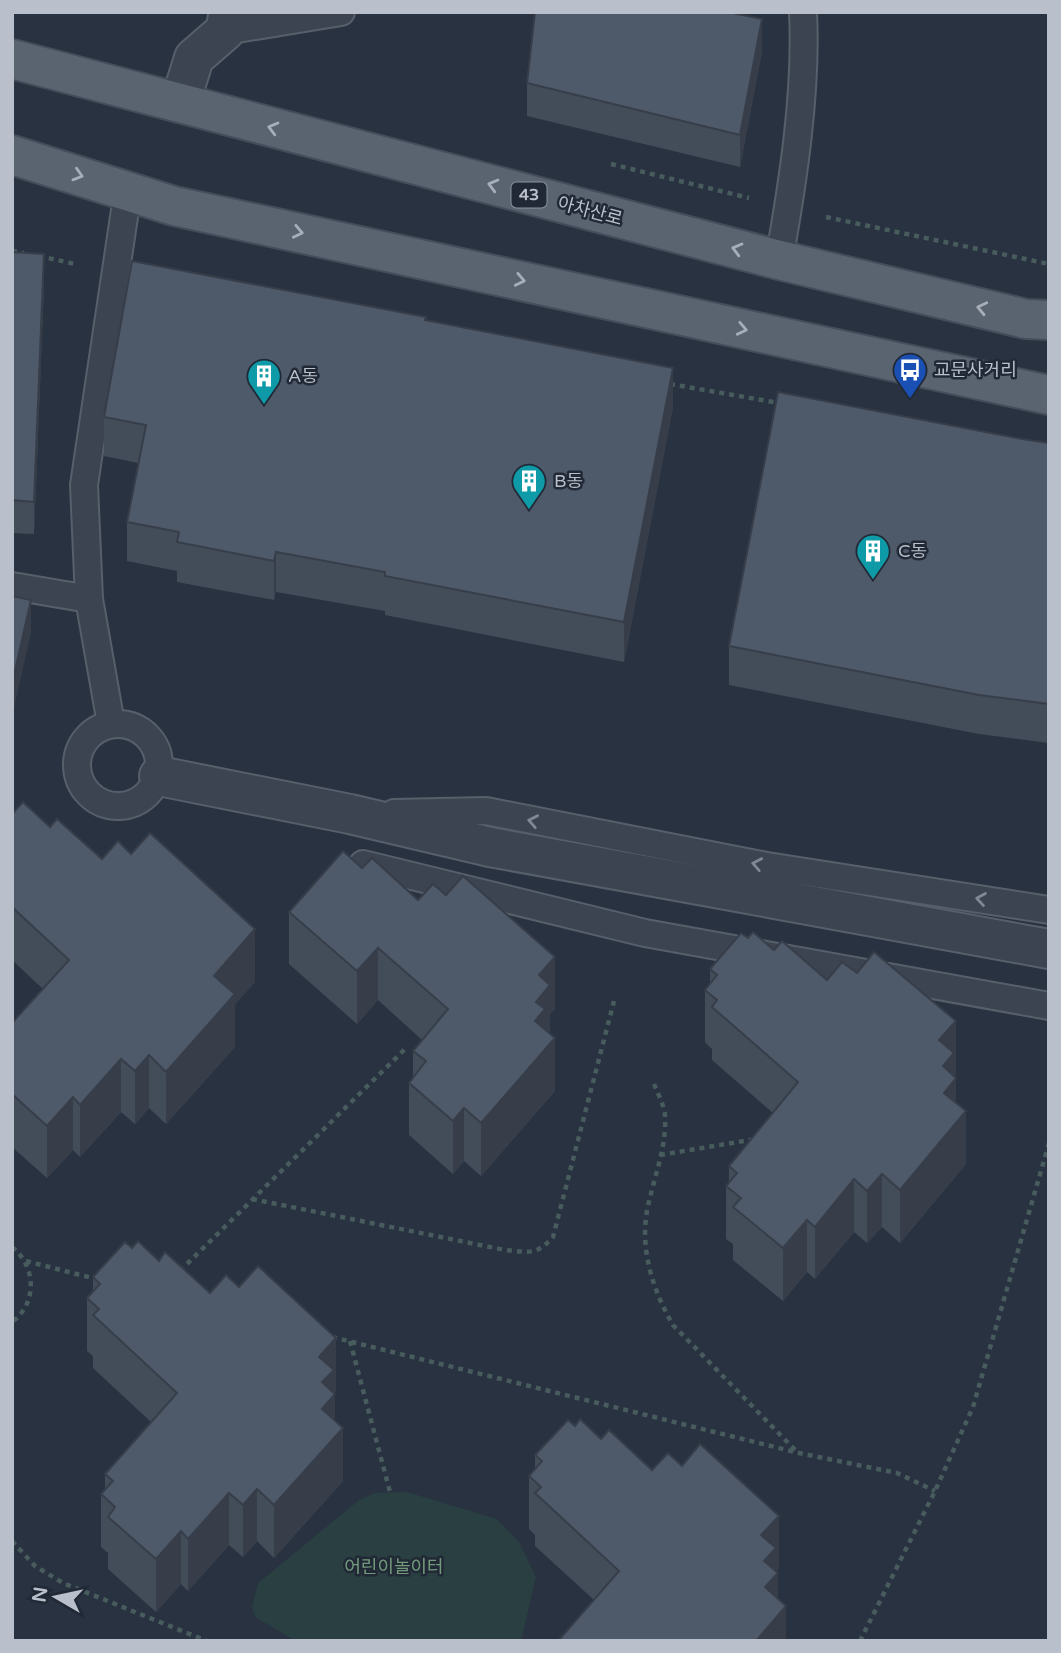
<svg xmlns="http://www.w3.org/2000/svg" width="1061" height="1653" viewBox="0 0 1061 1653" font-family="'Varela Round','Noto Sans KR',sans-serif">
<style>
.green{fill:#2a3f42}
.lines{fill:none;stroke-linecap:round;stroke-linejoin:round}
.lane-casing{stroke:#575f6b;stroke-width:30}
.street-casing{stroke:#575f6b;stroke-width:42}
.primary-casing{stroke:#464d5a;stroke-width:42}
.path{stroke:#485c5e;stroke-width:4.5;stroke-dasharray:5 5;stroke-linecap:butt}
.lane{stroke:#3c4451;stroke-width:26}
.street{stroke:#3c4451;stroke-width:38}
.primary{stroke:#5a6470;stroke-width:38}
.wall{fill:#434d5a}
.shaded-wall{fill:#373e4a}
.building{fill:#4e5969;stroke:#373e4a;stroke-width:2}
.oneway{stroke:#a6aeb9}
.oneway2{stroke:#818894}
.labels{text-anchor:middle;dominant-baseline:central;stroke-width:5;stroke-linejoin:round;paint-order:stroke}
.shield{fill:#212936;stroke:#8b939e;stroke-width:2}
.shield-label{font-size:16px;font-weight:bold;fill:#b9c0cb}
.street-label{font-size:18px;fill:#b9c0cb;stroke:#212936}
.poi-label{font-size:18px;fill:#b9c0cb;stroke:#212936;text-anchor:start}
.park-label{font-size:18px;fill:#729a7b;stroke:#212936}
</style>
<rect width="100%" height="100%" fill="#283241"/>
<!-- green -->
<path class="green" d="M 407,1492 L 497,1519 L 519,1542 L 536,1577 L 521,1641 L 296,1641 L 255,1617 L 252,1607 L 258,1583 L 359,1500 L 375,1493 Z"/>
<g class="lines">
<!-- lane casing -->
<g class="lane-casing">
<g id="lane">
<path d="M 225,31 L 341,12"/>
<path d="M 779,260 C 793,182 807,91 803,12"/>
<path d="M 12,586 L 89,599 L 84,485 L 128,190"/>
<path d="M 89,599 L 111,724"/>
<circle cx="118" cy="765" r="41"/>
<path d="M 394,813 L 486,811 L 767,866 L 1049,910"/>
<path d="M 363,864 L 645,933 L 1049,1006"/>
</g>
</g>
<!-- street casing -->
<g class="street-casing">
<g id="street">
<path d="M 180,103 L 194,58 L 225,31 L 229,12"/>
<path d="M 159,776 L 350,814 L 490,847 L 1049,949"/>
</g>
</g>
<!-- primary casing -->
<g class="primary-casing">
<g id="primary">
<path d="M 12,59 L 779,260 L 1026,319 L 1049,320"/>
<path d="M 12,155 L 174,206 L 1049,395"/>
</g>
</g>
<!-- path -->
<g class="path">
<path d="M 611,164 L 749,198"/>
<path d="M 826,217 L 1049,264"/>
<path d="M 12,251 L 24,253"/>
<path d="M 39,256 L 75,264"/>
<path d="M 670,384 L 779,403"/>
<path d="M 654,1084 C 658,1094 664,1105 665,1115 C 667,1148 653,1179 647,1211 C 640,1250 653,1291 673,1325 L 798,1453"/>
<path d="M 660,1155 L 756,1139"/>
<path d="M 252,1199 L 505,1250 C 529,1252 536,1256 553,1237 L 614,1001"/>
<path d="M 12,1247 C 36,1266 38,1303 12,1322"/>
<path d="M 26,1261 L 96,1279"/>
<path d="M 180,1271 L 405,1049"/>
<path d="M 332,1337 L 799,1453 L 897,1473 L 935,1491"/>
<path d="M 350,1341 L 390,1492"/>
<path d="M 12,1541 L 35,1566 L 63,1583 L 207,1641"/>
<path d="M 860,1641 L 935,1491 L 973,1407 L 1049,1143"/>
</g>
<!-- lane -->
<use href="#lane" class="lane"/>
<!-- street -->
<use href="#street" class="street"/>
<!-- primary -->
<use href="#primary" class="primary"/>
</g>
<!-- wall -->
<g class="wall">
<path d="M 762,51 L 740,167 L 527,116 L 527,83 Z"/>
<path d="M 12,252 L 44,287 L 34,534 L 12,533 Z"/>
<path d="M 426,320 L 673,407 L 624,662 L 385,615 L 385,611 L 276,592 L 274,600 L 177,582 L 177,571 L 127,561 L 127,522 L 138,463 L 104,456 L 104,417 Z"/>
<path d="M 1049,443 L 1049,743 L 979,734 L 729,685 L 729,646 Z"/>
<path d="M 12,814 L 50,827 L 102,859 L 255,982 L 235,1004 L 235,1047 L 166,1124 L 149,1108 L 135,1124 L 121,1112 L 80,1157 L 73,1150 L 47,1178 L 12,1147 L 12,1023 L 43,989 L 12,960 Z"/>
<path d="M 362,868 L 418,900 L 555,1009 L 550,1014 L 550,1034 L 555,1091 L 481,1176 L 464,1161 L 453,1174 L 409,1135 L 409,1083 L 413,1078 L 413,1051 L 422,1040 L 378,1000 L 357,1024 L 289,964 L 289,912 Z"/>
<path d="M 748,938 L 774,950 L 827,980 L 956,1074 L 954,1075 L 956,1103 L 966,1164 L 900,1243 L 882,1227 L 867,1243 L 854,1232 L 815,1279 L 807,1272 L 783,1301 L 733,1260 L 733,1244 L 726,1239 L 726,1186 L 729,1182 L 729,1166 L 773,1113 L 712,1060 L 712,1049 L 705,1042 L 705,990 L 710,983 L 710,969 Z"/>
<path d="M 132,1248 L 159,1261 L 210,1293 L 336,1391 L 334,1393 L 335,1421 L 343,1481 L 274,1558 L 257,1541 L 243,1557 L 229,1545 L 188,1591 L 181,1584 L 156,1612 L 108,1569 L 108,1553 L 101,1547 L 101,1494 L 105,1490 L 105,1474 L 151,1422 L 93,1368 L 93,1356 L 87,1351 L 87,1298 L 93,1291 L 93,1277 Z"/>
<path d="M 575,1426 L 601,1439 L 652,1470 L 779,1569 L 776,1571 L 778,1598 L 786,1641 L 594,1600 L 535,1546 L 535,1535 L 529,1529 L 529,1476 L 535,1469 L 535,1455 Z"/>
</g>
<!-- shaded-wall -->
<g class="shaded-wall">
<path d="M 762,19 L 762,51 L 740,167 L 740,135 Z"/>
<path d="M 44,254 L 44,287 L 34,534 L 34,502 Z"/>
<path d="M 673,368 L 673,407 L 624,662 L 624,622 Z"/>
<path d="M 276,552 L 276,592 L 274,600 L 274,561 Z"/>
<path d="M 31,600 L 31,633 L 12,717 L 12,684 Z"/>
<path d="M 255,929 L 255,982 L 235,1004 L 235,1047 L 166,1124 L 166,1072 L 214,976 Z"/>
<path d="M 378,948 L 378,1000 L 357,1024 L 357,971 Z"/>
<path d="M 555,957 L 555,1009 L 550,1014 L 550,1038 L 555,1038 L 555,1091 L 481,1176 L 481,1123 L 536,1002 L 539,975 Z"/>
<path d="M 956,1021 L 956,1074 L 954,1075 L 956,1078 L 956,1123 L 966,1111 L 966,1164 L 900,1243 L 900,1190 L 939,1040 Z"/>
<path d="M 149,1055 L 149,1108 L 135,1124 L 135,1071 Z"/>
<path d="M 121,1059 L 121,1112 L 80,1157 L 80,1105 Z"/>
<path d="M 73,1097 L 73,1150 L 47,1178 L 47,1126 Z"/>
<path d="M 464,1108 L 464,1161 L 453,1174 L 453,1121 Z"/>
<path d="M 882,1174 L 882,1227 L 867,1243 L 867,1191 Z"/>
<path d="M 854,1179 L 854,1232 L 815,1279 L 815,1227 Z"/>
<path d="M 807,1220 L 807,1272 L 783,1301 L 783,1248 Z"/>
<path d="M 336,1338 L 336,1391 L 334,1393 L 335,1394 L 335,1437 L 343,1428 L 343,1481 L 274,1558 L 274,1505 L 319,1357 Z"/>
<path d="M 257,1489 L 257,1541 L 243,1557 L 243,1505 Z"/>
<path d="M 229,1493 L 229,1545 L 188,1591 L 188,1539 Z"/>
<path d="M 779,1516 L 779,1569 L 776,1571 L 778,1573 L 778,1616 L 786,1606 L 786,1641 L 756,1641 L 761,1535 Z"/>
<path d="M 181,1531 L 181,1584 L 156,1612 L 156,1559 Z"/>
</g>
<!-- building -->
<g class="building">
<path d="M 535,12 L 728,12 L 762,19 L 740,135 L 527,83 Z"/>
<path d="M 12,252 L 44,254 L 34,502 L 12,500 Z"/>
<path d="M 132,261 L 426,317 L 425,320 L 673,368 L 624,622 L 385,576 L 385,572 L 276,552 L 274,561 L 177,542 L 179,532 L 127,522 L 146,425 L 104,417 Z"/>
<path d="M 778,392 L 1022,439 L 1049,443 L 1049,704 L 979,695 L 729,646 Z"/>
<path d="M 12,596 L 31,600 L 12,684 Z"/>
<path d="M 23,802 L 50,827 L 57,819 L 102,859 L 118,841 L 131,854 L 150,833 L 255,929 L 214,976 L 235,994 L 166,1072 L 149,1055 L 135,1071 L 121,1059 L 80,1105 L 73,1097 L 47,1126 L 12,1094 L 12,1023 L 69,960 L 12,907 L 12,814 Z"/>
<path d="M 343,851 L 362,868 L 372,858 L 418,900 L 433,884 L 446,895 L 463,876 L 555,957 L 539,975 L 550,985 L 536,1002 L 545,1009 L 535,1021 L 555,1038 L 481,1123 L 464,1108 L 453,1121 L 409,1083 L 426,1061 L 413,1051 L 448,1009 L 378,948 L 357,971 L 289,912 Z"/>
<path d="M 753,932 L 774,950 L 782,941 L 827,980 L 842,962 L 857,973 L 874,952 L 956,1021 L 939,1040 L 954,1053 L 943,1066 L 956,1078 L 944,1093 L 966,1111 L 900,1190 L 882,1174 L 867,1191 L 854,1179 L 815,1227 L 807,1220 L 783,1248 L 733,1207 L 741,1198 L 726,1186 L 737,1173 L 729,1166 L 798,1082 L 712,1007 L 717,1000 L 705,990 L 717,975 L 710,969 L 741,933 L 748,938 Z"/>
<path d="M 138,1241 L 159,1261 L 165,1252 L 210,1293 L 226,1275 L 239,1287 L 258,1266 L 336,1338 L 319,1357 L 334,1370 L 322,1382 L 335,1394 L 322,1409 L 343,1428 L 274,1505 L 257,1489 L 243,1505 L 229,1493 L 188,1539 L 181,1531 L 156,1559 L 108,1517 L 115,1507 L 101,1494 L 113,1481 L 105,1474 L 177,1393 L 93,1315 L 99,1309 L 87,1298 L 100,1284 L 93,1277 L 125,1242 L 132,1248 Z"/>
<path d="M 580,1419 L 601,1439 L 609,1430 L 652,1470 L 668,1453 L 682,1466 L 700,1444 L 779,1516 L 761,1535 L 776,1548 L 764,1561 L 778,1573 L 765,1587 L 786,1606 L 756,1641 L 558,1641 L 619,1571 L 535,1493 L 541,1487 L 529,1476 L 542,1461 L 535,1455 L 568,1420 L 575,1426 Z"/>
</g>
<!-- one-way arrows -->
<defs><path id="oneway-chevron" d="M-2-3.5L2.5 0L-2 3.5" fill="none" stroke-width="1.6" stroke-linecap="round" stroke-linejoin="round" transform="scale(1.75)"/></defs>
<g class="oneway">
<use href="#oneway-chevron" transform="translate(273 128) rotate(-165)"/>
<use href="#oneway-chevron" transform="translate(78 175) rotate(17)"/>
<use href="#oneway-chevron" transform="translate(493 185) rotate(-165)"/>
<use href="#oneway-chevron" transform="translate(298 232) rotate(12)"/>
<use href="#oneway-chevron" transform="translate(737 249) rotate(-165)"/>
<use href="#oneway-chevron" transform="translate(520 280) rotate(12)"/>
<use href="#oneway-chevron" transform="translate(982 308) rotate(-167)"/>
<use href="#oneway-chevron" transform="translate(742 329) rotate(12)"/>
</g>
<g class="oneway2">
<use href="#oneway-chevron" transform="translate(533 821) rotate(-169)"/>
<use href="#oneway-chevron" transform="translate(757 864) rotate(-169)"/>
<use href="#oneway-chevron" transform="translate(981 899) rotate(-171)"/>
</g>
<!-- icons -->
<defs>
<g id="bus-pin" transform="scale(1.75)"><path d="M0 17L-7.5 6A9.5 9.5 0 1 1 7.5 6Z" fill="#1a4fb4" stroke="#212936"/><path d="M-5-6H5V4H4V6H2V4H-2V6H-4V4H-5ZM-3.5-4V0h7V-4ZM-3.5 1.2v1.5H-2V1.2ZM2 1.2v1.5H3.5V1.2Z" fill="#fff"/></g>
<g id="building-pin" transform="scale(1.75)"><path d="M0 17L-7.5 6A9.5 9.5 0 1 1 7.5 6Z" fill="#0f9aa8" stroke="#212936"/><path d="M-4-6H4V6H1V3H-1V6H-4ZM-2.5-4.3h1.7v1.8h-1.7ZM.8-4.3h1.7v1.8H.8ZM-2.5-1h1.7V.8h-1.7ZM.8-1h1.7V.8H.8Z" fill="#fff"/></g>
</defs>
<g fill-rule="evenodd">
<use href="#bus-pin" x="910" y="370"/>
<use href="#building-pin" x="264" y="376"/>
<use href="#building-pin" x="529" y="481"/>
<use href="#building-pin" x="873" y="551"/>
</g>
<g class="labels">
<!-- shield labels -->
<rect class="shield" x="511.5" y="182.5" width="35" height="25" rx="5"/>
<g class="shield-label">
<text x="529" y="195">43</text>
</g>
<!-- street labels -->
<g class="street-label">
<text transform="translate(590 211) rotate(15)">아차산로</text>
</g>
<!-- poi labels -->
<g class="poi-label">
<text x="934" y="370">교문사거리</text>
<text x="288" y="376">A동</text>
<text x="554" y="481">B동</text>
<text x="898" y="551">C동</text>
</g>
<!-- park labels -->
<g class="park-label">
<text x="394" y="1567">어린이놀이터</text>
</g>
</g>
<!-- border -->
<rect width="1061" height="1653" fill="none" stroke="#b9c0cb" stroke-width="28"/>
<!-- north arrow -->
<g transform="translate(56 1597) rotate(279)" stroke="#212936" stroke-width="5" paint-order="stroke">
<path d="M0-5L12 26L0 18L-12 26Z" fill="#b9c0cb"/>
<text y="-10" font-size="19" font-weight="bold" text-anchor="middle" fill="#b9c0cb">N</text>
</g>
</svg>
